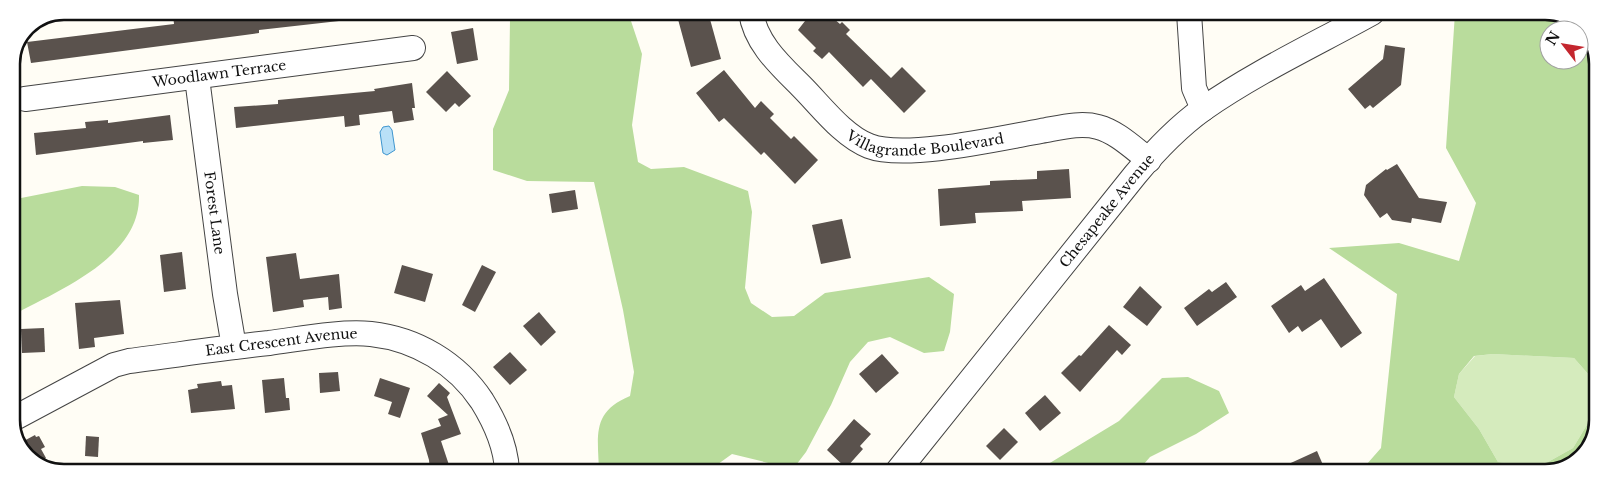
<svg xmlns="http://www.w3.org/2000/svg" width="1609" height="484" viewBox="0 0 1609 484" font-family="'Libre Baskerville',serif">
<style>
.green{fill:#d5ebbd}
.forest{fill:#b9dc9c;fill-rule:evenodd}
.water{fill:#b9e0f7;stroke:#3f96cf}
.building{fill:#5a524d}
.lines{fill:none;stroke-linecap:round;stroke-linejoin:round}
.minor-casing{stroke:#444;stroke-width:26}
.minor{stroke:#fff;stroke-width:24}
.labels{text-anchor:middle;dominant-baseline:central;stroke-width:5;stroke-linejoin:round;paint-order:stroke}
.street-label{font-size:14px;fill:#111;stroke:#fff}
.rim{fill:none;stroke:#111;stroke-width:2.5}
</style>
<rect width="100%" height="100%" fill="#fffdf5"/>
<!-- green -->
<path class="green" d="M 1493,354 L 1574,358 L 1596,383 L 1594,413 L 1573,448 L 1539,467 L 1498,462 L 1479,429 L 1454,397 L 1459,374 L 1475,356 Z"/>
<!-- forest -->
<g class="forest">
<path d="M 499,12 L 628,12 L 642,54 L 632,125 L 638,162 L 651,169 L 684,167 L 748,191 L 752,212 L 745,288 L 751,303 L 772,317 L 794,316 L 825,293 L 929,277 L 954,294 L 950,332 L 944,351 L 924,353 L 890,337 L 868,342 L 850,362 L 831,405 L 806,452 L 793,469 L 732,454 L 707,472 L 599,472 C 598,436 591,412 630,396 L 634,372 L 623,310 L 594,182 L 527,181 L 493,170 L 493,129 L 509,90 L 510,19 Z"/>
<path d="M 1455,13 L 1559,13 L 1585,30 L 1598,61 L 1596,383 L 1574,358 L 1493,354 L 1474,356 L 1459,374 L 1454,397 L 1479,429 L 1498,462 L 1539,467 L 1573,448 L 1594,413 L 1596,387 L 1596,434 L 1577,462 L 1545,473 L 1359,473 L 1381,448 L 1397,294 L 1329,248 L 1399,243 L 1459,261 L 1476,203 L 1446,148 ZM 1549,30 L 1579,30 L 1579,60 L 1549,60 Z"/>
<path d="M 82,186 L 115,187 L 139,195 C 141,258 59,290 11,316 L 11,200 Z"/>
<path d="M 1188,377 L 1219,391 L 1229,413 L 1196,434 L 1150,457 L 1137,472 L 1035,472 L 1119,421 L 1162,378 Z"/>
</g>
<!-- water -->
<path class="water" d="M 389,126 L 392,130 L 395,150 L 387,155 L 383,153 L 380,132 L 383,127 Z"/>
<!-- building -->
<g class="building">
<path d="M 195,11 L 203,11 L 204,18 L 247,11 L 339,12 L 339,21 L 259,30 L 259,33 L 245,35 L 31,63 L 27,42 L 174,24 L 173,15 Z"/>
<path d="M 676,12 L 708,12 L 721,59 L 691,67 Z"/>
<path d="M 812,12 L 821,12 L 830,21 L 833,18 L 840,24 L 842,22 L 850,30 L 846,34 L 891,78 L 902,67 L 926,91 L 904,113 L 871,79 L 863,87 L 829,52 L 822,59 L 813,51 L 816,48 L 798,30 Z"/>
<path d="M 473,28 L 478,60 L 457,64 L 451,32 Z"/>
<path d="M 1385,45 L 1405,48 L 1401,85 L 1373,108 L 1370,105 L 1365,109 L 1348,89 L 1383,59 Z"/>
<path d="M 724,70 L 755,108 L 761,101 L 774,114 L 770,118 L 791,139 L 794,136 L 818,160 L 795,184 L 764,152 L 761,155 L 724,118 L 719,122 L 696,93 Z"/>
<path d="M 447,71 L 471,96 L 459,107 L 455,103 L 446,112 L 426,92 Z"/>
<path d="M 412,83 L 415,108 L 412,108 L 414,120 L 394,123 L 392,111 L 359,115 L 360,125 L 345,127 L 344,116 L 236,128 L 234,107 L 278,104 L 278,100 L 375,91 L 374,89 Z"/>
<path d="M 170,115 L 173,140 L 143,143 L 143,141 L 36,155 L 34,133 L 86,128 L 85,122 L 108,120 L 108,123 Z"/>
<path d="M 1397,164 L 1419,198 L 1447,202 L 1441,223 L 1412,218 L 1411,223 L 1392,220 L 1387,213 L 1380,218 L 1364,195 L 1366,185 L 1386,169 L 1387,170 Z"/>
<path d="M 1069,169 L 1071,198 L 1022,201 L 1023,211 L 975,213 L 976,223 L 940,226 L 938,189 L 990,185 L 990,181 L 1037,179 L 1037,171 Z"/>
<path d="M 575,190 L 578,209 L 552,213 L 549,194 Z"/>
<path d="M 842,219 L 851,258 L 821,264 L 812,225 Z"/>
<path d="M 182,252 L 186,289 L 164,292 L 160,255 Z"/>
<path d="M 296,253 L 300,279 L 339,274 L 342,308 L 329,310 L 328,297 L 303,300 L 304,307 L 273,312 L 266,257 Z"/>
<path d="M 402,265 L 433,274 L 425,302 L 394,293 Z"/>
<path d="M 482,265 L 496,272 L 475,312 L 462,305 Z"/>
<path d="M 1324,278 L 1362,333 L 1341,348 L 1321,319 L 1302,332 L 1298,326 L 1289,333 L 1271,306 L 1301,285 L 1305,291 Z"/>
<path d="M 1226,282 L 1237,297 L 1197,326 L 1184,308 L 1209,289 L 1212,292 Z"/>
<path d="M 1140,286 L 1162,307 L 1147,326 L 1123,307 Z"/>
<path d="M 120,300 L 124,334 L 94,338 L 95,347 L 79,349 L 75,303 Z"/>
<path d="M 539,312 L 556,332 L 541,346 L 523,326 Z"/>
<path d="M 1109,325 L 1131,345 L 1122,355 L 1117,350 L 1080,392 L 1061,373 L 1079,355 L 1081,356 Z"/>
<path d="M 44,328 L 45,352 L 22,353 L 21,329 Z"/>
<path d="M 510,352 L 527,370 L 510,385 L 493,367 Z"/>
<path d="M 882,354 L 899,373 L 876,393 L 859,374 Z"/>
<path d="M 338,372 L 340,391 L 320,393 L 319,373 Z"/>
<path d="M 284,378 L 286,398 L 289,398 L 290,410 L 265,413 L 262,380 Z"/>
<path d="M 380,378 L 410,388 L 400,418 L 388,414 L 392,402 L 374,396 Z"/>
<path d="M 221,381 L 222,386 L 232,385 L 235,409 L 191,413 L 188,390 L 198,388 L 197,384 Z"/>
<path d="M 439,383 L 450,393 L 447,397 L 461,434 L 441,441 L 451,471 L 430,471 L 429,460 L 421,433 L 441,426 L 438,419 L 448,415 L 427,396 Z"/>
<path d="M 1045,395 L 1061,413 L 1040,431 L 1025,413 Z"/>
<path d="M 854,419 L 871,434 L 860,446 L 863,449 L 846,468 L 827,450 Z"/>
<path d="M 1004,428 L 1018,442 L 1000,460 L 986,446 Z"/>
<path d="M 35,435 L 36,437 L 39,436 L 45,447 L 41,449 L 46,458 L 38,463 L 24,454 L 20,443 Z"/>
<path d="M 86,436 L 99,437 L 98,457 L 85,456 Z"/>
<path d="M 1317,451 L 1326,472 L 1271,472 Z"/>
</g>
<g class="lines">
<!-- minor casing -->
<g class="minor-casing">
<g id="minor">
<path id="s1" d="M 751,12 C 755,43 781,66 801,86 C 821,106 843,136 869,146 C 905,160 1001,138 1041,131 C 1059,128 1080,122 1098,127 C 1117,132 1133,148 1149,160"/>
<path d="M 1189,13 L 1194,88 L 1203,109"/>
<path id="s2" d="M 197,78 L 225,294 L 234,347"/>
<path id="s3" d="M 25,99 L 413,48"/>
<path id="s4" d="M 11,420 L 114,365 L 129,361 C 176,355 222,348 269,343 C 300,339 340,331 371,334 C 416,339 457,363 482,401 C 495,422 506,446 507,471"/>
<path id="s5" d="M 897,472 L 1135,175 C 1155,151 1178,127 1203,109 C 1256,72 1316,44 1372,13"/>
</g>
</g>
<!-- minor -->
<use href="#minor" class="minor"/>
</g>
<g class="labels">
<!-- street labels -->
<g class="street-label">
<text stroke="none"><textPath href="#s3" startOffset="196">Woodlawn Terrace</textPath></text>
<text stroke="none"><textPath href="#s1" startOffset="238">Villagrande Boulevard</textPath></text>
<text stroke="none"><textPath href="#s5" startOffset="335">Chesapeake Avenue</textPath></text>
<text stroke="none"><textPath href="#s2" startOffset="136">Forest Lane</textPath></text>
<text stroke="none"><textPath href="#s4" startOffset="286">East Crescent Avenue</textPath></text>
</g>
</g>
<!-- crop -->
<path d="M0 0H1609V484H0ZM64 20H1545A44 44 0 0 1 1589 64V420A44 44 0 0 1 1545 464H64A44 44 0 0 1 20 420V64A44 44 0 0 1 64 20Z" fill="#fff" fill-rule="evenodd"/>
<path class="rim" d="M64 20H1545A44 44 0 0 1 1589 64V420A44 44 0 0 1 1545 464H64A44 44 0 0 1 20 420V64A44 44 0 0 1 64 20Z"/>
<!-- north arrow -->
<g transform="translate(1564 45) rotate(301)"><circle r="24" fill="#ffffff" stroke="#a0a0a0"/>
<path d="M0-4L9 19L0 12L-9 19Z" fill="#c4262e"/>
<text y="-8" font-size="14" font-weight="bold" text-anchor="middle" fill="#111111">N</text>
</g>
</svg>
